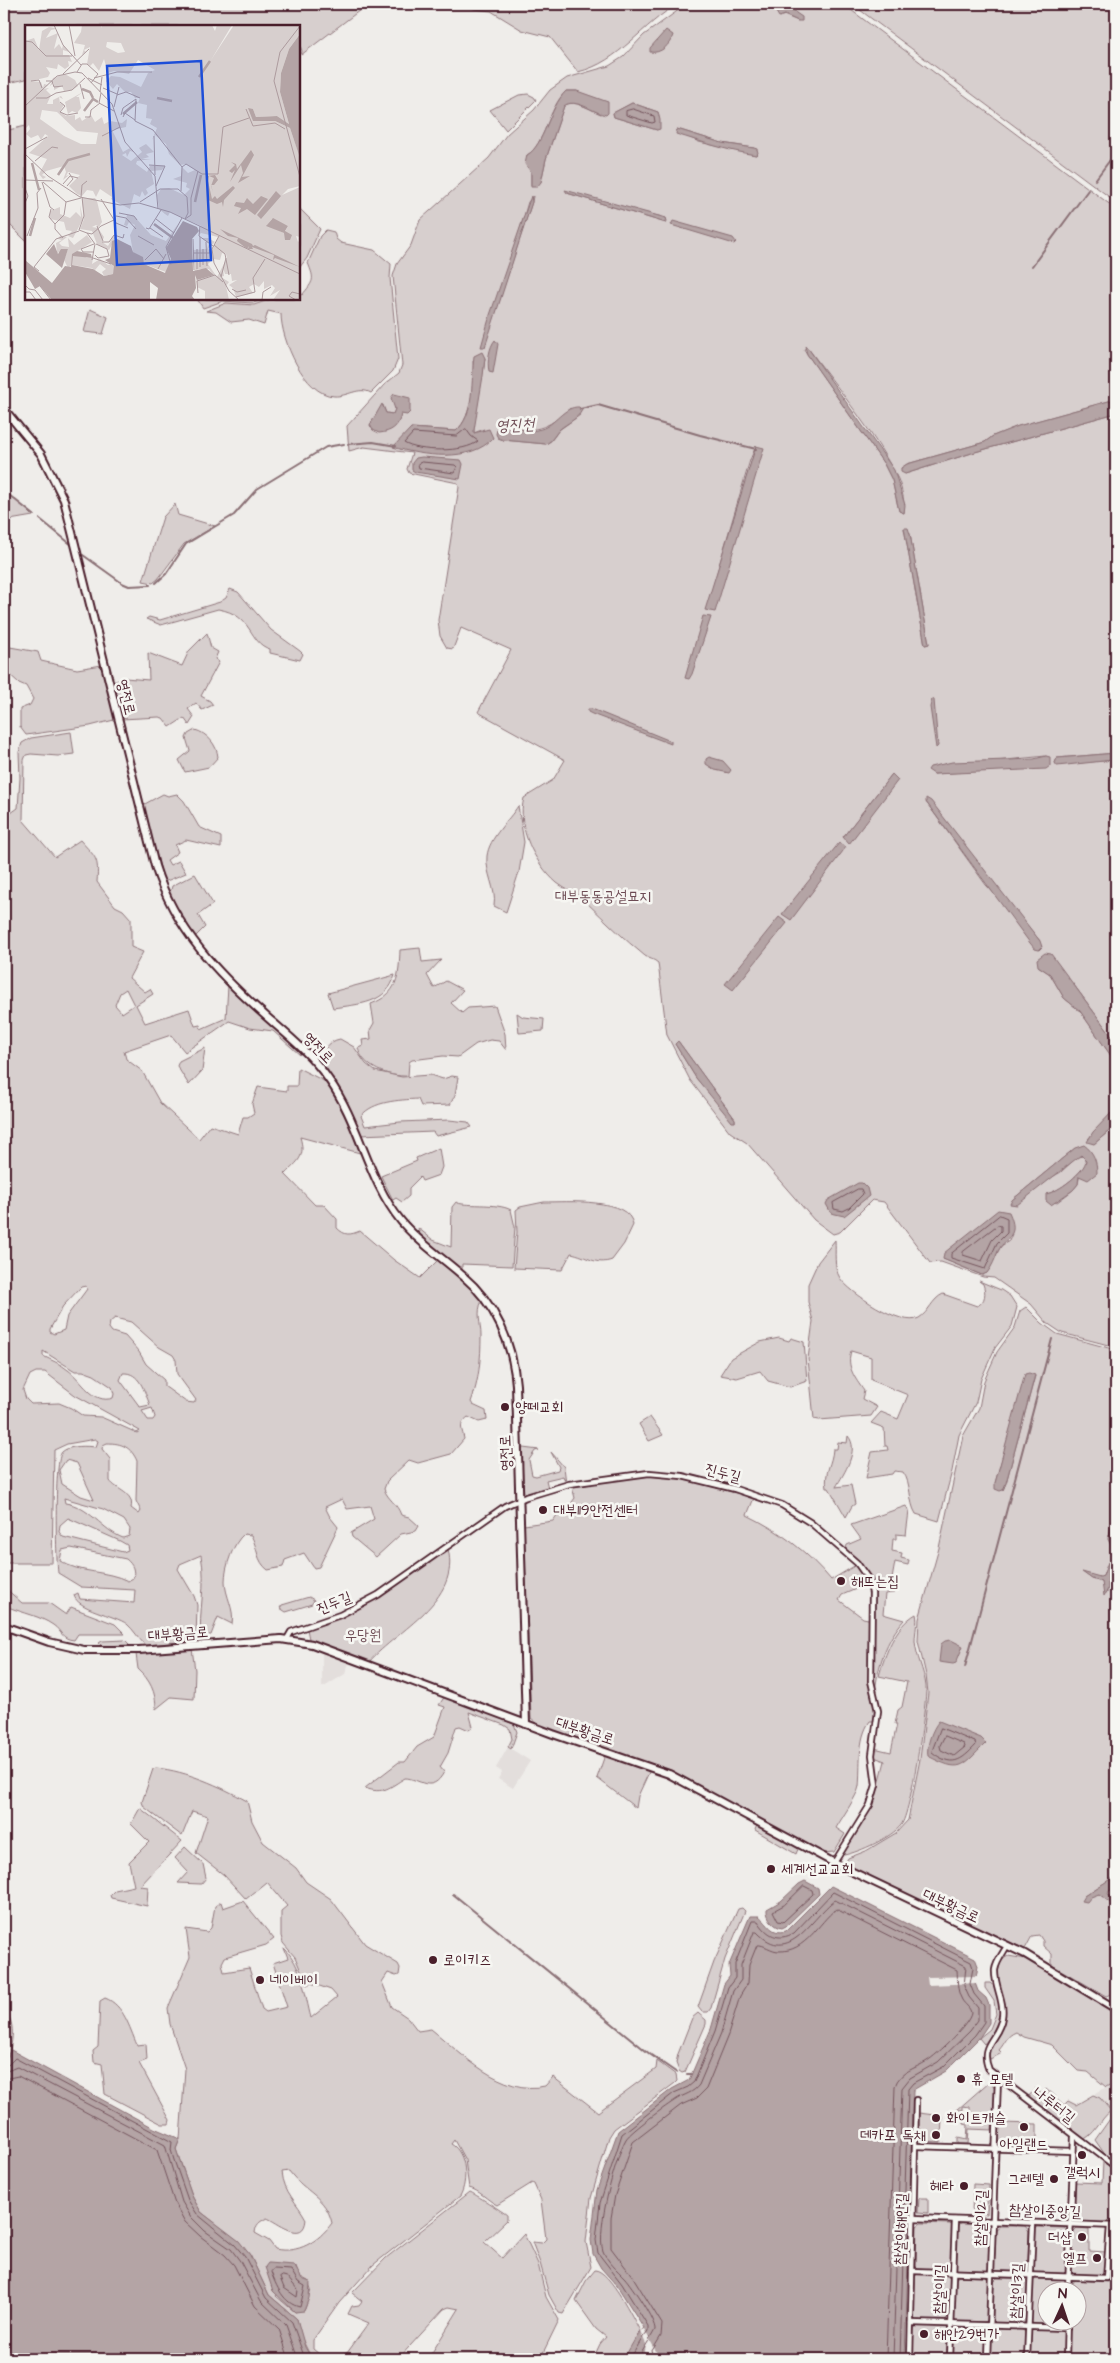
<svg xmlns="http://www.w3.org/2000/svg" width="1120" height="2363" viewBox="0 0 1120 2363" font-family="'Architects Daughter','Poor Story',sans-serif">
<style>
.built{fill:#e3dedc}
.green{fill:#d7cfce;stroke:#90777c;fill-rule:evenodd}
.water{fill:#b4a4a5;stroke:#8a6f74}
.pier{fill:#efedea}
.lines{fill:none;stroke-linecap:round;stroke-linejoin:round}
.shore{stroke:#74545c;stroke-width:1}
.stream{stroke:#8a6f74;stroke-width:2}
.street-casing{stroke:#4a1f2b;stroke-width:8}
.secondary-casing{stroke:#4a1f2b;stroke-width:10}
.street{stroke:#f6f6f2;stroke-width:4.5}
.secondary{stroke:#f6f6f2;stroke-width:6}
.poi-dot{fill:#4a1f2b;stroke:#f6f6f2;stroke-width:2}
.labels{text-anchor:middle;dominant-baseline:central;stroke-width:5;stroke-linejoin:round;paint-order:stroke}
.street-label{font-size:15px;fill:#4a1f2b;stroke:#f6f6f2}
.park-label{font-size:15px;fill:#6d4b54;stroke:#f6f6f2}
.poi-label{font-size:15px;fill:#4a1f2b;stroke:#f6f6f2;text-anchor:start}
.water-label{font-size:16px;font-style:italic;fill:#6f4e56;stroke:#f6f6f2}
.inset-river{fill:none;stroke:#b4a4a5;stroke-width:2.5}
.inset-road{fill:none;stroke:#ad9b9e;stroke-width:1}
.view{fill:#1d4ed8;fill-opacity:0.15;stroke:#1d4ed8;stroke-width:2.5}
.inset-edge{fill:none;stroke:#4a1f2b;stroke-width:2.5}
</style>
<rect width="100%" height="100%" fill="#efedea"/>
<filter id="ink" filterUnits="userSpaceOnUse"><feTurbulence type="fractalNoise" baseFrequency=".02" numOctaves="2"/><feDisplacementMap in="SourceGraphic" scale="10" xChannelSelector="R" yChannelSelector="G"/><feConvolveMatrix kernelMatrix="1 2 1 2 8 2 1 2 1" color-interpolation-filters="sRGB"/></filter>
<g filter="url(#ink)">
<!-- built -->
<g class="built">
<path d="M 322,1652 L 349,1663 L 345,1674 L 324,1687 L 322,1687 Z"/>
<path d="M 508,1747 L 530,1761 L 513,1788 L 498,1779 L 502,1772 L 496,1768 Z"/>
<path d="M 1116,2081 L 1116,2114 L 1112,2116 L 1111,2111 L 1100,2098 L 1093,2095 Z"/>
</g>
<!-- green -->
<g class="green">
<path d="M 4,4 L 368,4 L 301,55 L 302,51 L 299,43 L 299,26 L 26,26 L 26,79 L 8,83 L 4,78 Z"/>
<path d="M 466,4 L 678,4 C 642,24 620,62 578,72 L 550,37 L 522,30 L 491,11 L 474,9 Z"/>
<path d="M 687,4 L 777,4 L 776,12 L 798,21 L 792,6 L 794,4 L 843,4 L 1116,209 L 1116,399 L 1019,426 L 993,436 L 985,442 L 907,464 L 901,468 L 905,474 L 975,452 L 1116,413 L 1116,753 L 1057,758 L 1055,763 L 1057,765 L 1113,760 L 1116,761 L 1116,1042 L 1074,985 L 1038,966 L 1050,974 L 1064,998 L 1080,1011 L 1116,1063 L 1116,1108 L 1088,1139 L 1094,1144 L 1116,1125 L 1116,1347 L 1062,1333 L 1047,1323 L 1031,1304 L 994,1278 L 983,1277 L 941,1262 L 930,1263 L 884,1202 L 872,1200 L 840,1232 L 833,1234 L 814,1220 L 747,1143 L 730,1132 L 690,1080 L 667,1035 L 658,963 C 654,959 649,959 645,956 C 624,939 605,920 586,902 C 577,894 566,890 557,883 C 535,864 516,827 524,798 L 553,780 L 565,760 L 478,712 L 511,650 L 461,628 L 453,649 L 447,648 L 440,636 L 438,620 L 459,487 L 458,483 L 409,473 L 407,469 L 412,453 L 364,447 L 349,451 L 347,426 L 384,385 L 399,373 L 402,365 L 393,276 L 397,264 L 411,245 L 420,220 L 489,158 L 507,134 L 534,110 L 550,90 L 567,78 L 609,66 L 623,57 L 644,35 ZM 566,91 L 577,91 L 601,114 C 590,110 574,98 564,106 L 546,159 L 541,182 L 531,186 L 531,172 L 527,155 C 545,145 548,108 566,91 ZM 632,103 L 658,112 L 657,130 L 614,117 L 613,113 ZM 677,129 L 722,143 L 754,148 L 756,155 L 699,142 L 675,131 ZM 567,193 L 666,218 L 666,223 ZM 533,196 L 532,202 L 499,302 L 528,202 ZM 808,348 C 839,390 874,432 898,479 C 902,489 905,502 904,513 L 899,511 L 892,480 L 884,464 L 807,354 L 804,349 ZM 485,358 C 483,383 472,409 474,433 L 484,429 L 448,455 L 400,449 L 411,428 L 456,431 C 473,416 474,382 473,361 ZM 394,402 L 410,403 L 409,408 L 373,430 L 370,425 L 383,405 L 386,413 L 393,414 L 395,410 ZM 570,408 L 580,415 L 559,430 L 551,441 L 546,444 L 503,440 L 504,427 C 534,433 547,430 570,408 ZM 756,446 L 706,610 L 750,460 ZM 904,528 L 910,534 L 929,644 L 925,645 ZM 1046,756 L 1050,758 L 981,771 L 934,774 L 996,761 ZM 892,774 L 898,780 L 843,837 L 847,832 ZM 926,802 L 1040,941 L 986,885 ZM 678,1041 L 735,1119 L 735,1122 L 696,1078 L 675,1044 ZM 1075,1148 L 1097,1167 L 1083,1177 L 1079,1176 L 1078,1184 L 1073,1190 L 1056,1203 L 1046,1194 C 1061,1191 1077,1176 1086,1164 L 1084,1156 L 1077,1157 L 1061,1172 L 1012,1200 ZM 1012,1234 L 1009,1241 L 1001,1246 L 987,1273 L 982,1275 L 943,1259 Z"/>
<path d="M 852,4 L 1116,4 L 1116,202 Z"/>
<path d="M 528,94 L 534,97 L 536,100 L 506,130 L 490,110 L 519,95 Z"/>
<path d="M 26,126 L 26,241 L 4,219 L 4,131 Z"/>
<path d="M 299,208 L 320,229 L 307,258 L 299,268 Z"/>
<path d="M 326,230 L 334,232 L 336,239 L 341,243 L 374,250 L 391,264 L 390,278 L 398,359 L 393,371 L 371,393 C 359,386 347,397 334,396 C 304,395 281,339 281,314 L 268,311 L 264,325 L 249,320 L 231,322 L 216,312 L 206,311 L 226,303 L 254,305 L 271,299 L 299,299 L 299,293 L 302,295 C 314,281 315,280 308,263 L 320,236 Z"/>
<path d="M 197,299 L 266,299 L 253,303 L 223,301 L 203,308 Z"/>
<path d="M 90,309 L 108,317 L 103,334 L 84,332 Z"/>
<path d="M 4,492 L 22,505 L 33,516 L 4,521 Z"/>
<path d="M 175,504 L 178,515 L 215,526 L 184,544 L 158,579 L 153,583 L 143,581 L 163,517 Z"/>
<path d="M 230,589 L 238,592 L 271,630 L 300,651 L 303,654 L 300,660 L 270,653 L 270,649 C 248,643 254,615 218,609 L 161,625 L 146,619 L 149,617 L 160,620 L 220,602 L 226,598 Z"/>
<path d="M 207,633 L 211,648 L 218,652 L 215,659 L 219,662 L 201,696 L 210,701 L 213,705 L 202,710 L 196,703 L 188,709 L 194,717 L 189,725 L 184,718 L 170,727 L 163,718 L 159,717 L 122,719 L 113,682 L 125,678 L 149,680 L 148,653 L 182,666 L 189,651 Z"/>
<path d="M 10,647 L 38,652 L 41,661 L 77,669 L 102,665 L 116,717 L 114,720 L 90,726 L 26,735 L 20,727 L 20,709 L 30,705 L 33,699 L 26,686 L 19,683 L 7,672 Z"/>
<path d="M 195,730 C 207,733 217,745 218,757 L 209,767 L 185,772 L 179,760 L 190,751 L 186,738 L 188,734 Z"/>
<path d="M 71,732 L 74,754 L 58,756 L 31,754 L 26,755 L 24,760 L 23,820 L 55,857 L 80,840 C 96,858 99,857 97,882 L 115,906 L 123,910 L 131,919 L 131,947 L 143,952 L 129,978 L 145,992 L 150,989 L 153,994 L 136,1005 L 145,1023 L 189,1009 L 195,1026 L 200,1025 L 201,1029 L 226,1018 L 228,986 L 299,1049 L 300,1055 L 273,1031 L 250,1028 L 229,1021 L 185,1052 L 171,1035 L 124,1051 L 126,1059 L 142,1071 L 160,1103 L 199,1139 L 210,1125 L 238,1134 L 243,1117 L 248,1117 L 254,1113 L 252,1104 L 258,1087 L 287,1091 L 287,1086 L 297,1086 L 298,1068 L 328,1083 L 346,1116 L 360,1153 L 300,1137 C 306,1157 298,1161 285,1174 L 315,1205 L 324,1205 L 337,1219 L 337,1228 C 345,1236 350,1235 360,1231 L 394,1260 L 420,1278 L 438,1260 L 467,1282 L 482,1301 C 476,1312 481,1324 481,1336 C 481,1358 479,1381 471,1402 L 473,1405 L 486,1411 L 487,1420 L 479,1422 L 468,1417 C 458,1425 462,1428 464,1439 L 451,1454 L 418,1463 L 409,1460 L 387,1481 L 384,1489 C 388,1500 397,1503 401,1515 L 409,1517 L 419,1526 L 416,1531 L 401,1534 L 376,1557 L 352,1537 L 351,1533 L 374,1519 L 370,1506 L 347,1509 L 342,1499 L 325,1507 L 330,1517 L 338,1527 L 319,1567 L 314,1568 L 304,1553 L 285,1560 L 283,1567 L 268,1570 C 256,1561 258,1548 251,1535 L 244,1534 C 233,1543 225,1567 225,1581 C 225,1596 235,1609 232,1624 L 218,1617 L 211,1635 L 206,1635 L 206,1641 L 201,1641 C 198,1612 207,1584 201,1555 L 180,1564 L 178,1569 L 194,1596 L 197,1605 L 196,1641 L 145,1645 C 138,1638 134,1630 127,1624 C 115,1615 76,1609 74,1595 L 78,1593 L 80,1599 L 134,1603 L 135,1590 L 81,1587 L 58,1573 C 56,1558 54,1459 62,1452 C 69,1445 87,1446 96,1447 L 98,1441 L 95,1439 L 67,1444 L 54,1450 L 52,1563 L 4,1563 L 4,818 L 18,808 L 20,778 L 19,752 L 22,743 L 31,738 ZM 126,989 L 134,1005 L 122,1013 L 115,1005 L 120,993 ZM 86,1286 L 87,1289 L 67,1316 L 64,1330 L 54,1334 L 50,1332 L 50,1329 L 63,1306 L 81,1287 ZM 115,1318 L 131,1322 L 159,1347 L 173,1355 L 176,1360 L 177,1374 L 196,1400 L 194,1403 L 186,1402 L 164,1386 L 164,1380 L 146,1364 L 139,1352 L 125,1336 L 112,1332 L 109,1328 L 110,1322 ZM 43,1351 L 75,1371 L 83,1371 L 94,1375 L 112,1387 L 114,1394 L 113,1398 C 93,1405 82,1380 68,1370 C 61,1364 51,1360 43,1356 ZM 36,1372 L 45,1372 L 75,1395 L 140,1431 L 137,1433 L 101,1417 L 83,1416 L 71,1408 L 59,1403 L 31,1404 L 26,1399 L 23,1390 L 30,1375 ZM 123,1373 C 140,1372 144,1391 150,1405 L 140,1407 L 120,1380 ZM 152,1408 L 155,1417 L 153,1420 L 148,1420 L 142,1411 ZM 107,1443 C 122,1443 131,1447 137,1461 L 136,1501 L 141,1511 L 139,1514 L 131,1508 C 135,1493 116,1490 110,1481 L 110,1459 L 102,1449 L 103,1445 ZM 66,1460 L 77,1463 L 94,1500 L 81,1496 L 62,1484 L 59,1470 ZM 64,1498 L 103,1509 L 124,1520 L 130,1529 L 129,1536 L 123,1538 C 102,1530 89,1506 65,1503 ZM 68,1518 L 120,1541 L 127,1545 L 128,1550 L 123,1552 L 63,1537 L 59,1532 L 60,1525 ZM 71,1548 L 126,1559 C 133,1565 135,1570 133,1578 L 128,1581 C 106,1570 81,1574 60,1561 L 62,1550 Z"/>
<path d="M 163,794 L 168,796 L 177,794 L 184,801 L 199,827 L 221,837 L 221,848 L 186,840 L 175,845 L 178,852 L 167,860 L 170,865 L 179,861 L 186,873 L 164,882 L 143,805 Z"/>
<path d="M 518,806 L 524,842 L 519,872 L 506,912 L 494,906 C 497,889 485,873 487,856 C 489,838 509,820 518,806 Z"/>
<path d="M 195,874 L 213,904 L 198,915 L 205,927 L 194,938 L 167,891 L 171,890 L 172,886 Z"/>
<path d="M 420,948 L 422,962 L 441,960 L 427,975 L 434,988 L 446,981 L 463,990 L 451,1003 L 462,1013 L 468,1008 L 495,1006 L 505,1034 L 506,1050 L 499,1041 L 490,1040 L 476,1044 L 458,1057 L 443,1056 L 412,1060 L 409,1062 L 408,1076 C 389,1077 363,1068 358,1048 L 363,1046 L 362,1040 L 371,1039 L 370,1030 L 374,1023 L 371,1004 C 398,994 399,976 400,950 Z"/>
<path d="M 395,975 C 387,1004 359,1004 333,1008 L 328,993 Z"/>
<path d="M 517,1013 L 523,1017 L 544,1019 L 543,1031 L 519,1033 Z"/>
<path d="M 340,1039 L 354,1047 L 366,1064 L 375,1071 L 402,1077 L 430,1075 L 443,1079 L 452,1076 L 458,1077 L 455,1095 L 450,1105 L 421,1106 L 418,1099 C 399,1100 373,1101 361,1116 L 365,1126 L 400,1122 L 449,1120 L 468,1122 L 472,1127 L 436,1136 L 433,1132 L 360,1135 L 342,1094 L 323,1063 C 322,1051 328,1041 340,1039 Z"/>
<path d="M 205,1048 L 202,1071 L 189,1085 L 177,1066 L 179,1061 Z"/>
<path d="M 439,1148 L 442,1167 L 439,1175 L 422,1181 L 420,1177 L 409,1188 L 409,1196 L 402,1202 L 396,1198 L 393,1200 L 381,1176 L 417,1161 L 416,1158 Z"/>
<path d="M 456,1202 C 462,1207 497,1202 511,1210 L 515,1227 L 512,1266 L 462,1264 L 462,1271 L 421,1238 L 418,1228 L 433,1240 L 451,1247 L 452,1207 Z"/>
<path d="M 544,1202 C 566,1202 630,1197 633,1225 L 624,1244 L 612,1260 C 596,1266 587,1256 571,1253 L 562,1270 L 514,1268 L 517,1232 L 516,1210 L 520,1207 Z"/>
<path d="M 835,1240 C 836,1252 833,1267 840,1278 C 849,1292 902,1328 919,1318 C 929,1312 932,1299 943,1294 L 977,1306 C 986,1302 986,1292 983,1284 L 979,1281 L 1001,1290 L 1010,1296 L 1017,1307 L 1012,1326 L 995,1348 L 981,1379 L 976,1402 L 959,1435 L 952,1471 L 939,1521 L 916,1514 C 908,1501 912,1484 903,1472 L 894,1471 L 892,1474 L 866,1478 L 872,1452 L 888,1450 L 887,1446 L 885,1446 L 884,1428 L 871,1423 L 881,1412 L 898,1419 L 908,1395 L 871,1380 L 871,1357 L 851,1351 C 846,1367 855,1378 864,1391 L 862,1399 L 877,1407 L 871,1416 L 819,1420 L 814,1419 L 808,1359 L 813,1321 L 808,1302 L 808,1284 L 818,1262 Z"/>
<path d="M 1026,1307 L 1042,1323 L 1057,1334 L 1116,1350 L 1116,1467 L 1111,1482 L 1114,1484 L 1116,1482 L 1116,1498 L 1114,1497 C 1110,1512 1113,1524 1108,1539 L 1111,1545 L 1116,1524 L 1116,1878 L 1109,1880 L 1084,1896 L 1099,1894 L 1116,1907 L 1116,1992 L 1106,1996 L 1052,1965 L 1052,1954 L 1043,1946 L 1043,1941 L 1039,1935 L 1032,1936 L 1025,1949 L 1021,1949 L 844,1865 L 848,1858 L 866,1851 L 896,1833 L 908,1820 L 920,1759 L 928,1693 L 926,1675 L 918,1641 L 919,1619 L 939,1548 L 963,1436 L 979,1408 L 984,1381 L 997,1352 L 1015,1327 L 1020,1311 ZM 1035,1376 L 1006,1483 L 1003,1490 L 995,1483 L 1020,1396 ZM 1108,1563 L 1107,1593 L 1102,1582 L 1092,1579 L 1084,1573 L 1100,1578 L 1103,1576 Z"/>
<path d="M 779,1338 L 789,1341 L 791,1338 L 804,1342 L 807,1381 L 790,1387 L 768,1381 L 760,1371 L 737,1378 L 720,1375 L 731,1358 L 760,1342 Z"/>
<path d="M 650,1417 L 663,1435 L 649,1441 L 639,1424 Z"/>
<path d="M 848,1436 C 860,1450 844,1473 836,1487 L 851,1485 L 855,1504 L 852,1506 L 846,1517 L 829,1488 L 827,1488 C 824,1472 832,1464 833,1449 L 837,1449 L 838,1442 L 847,1443 Z"/>
<path d="M 523,1448 L 539,1450 L 535,1451 L 529,1460 L 532,1475 L 536,1476 L 558,1470 L 559,1467 L 551,1452 L 564,1467 L 566,1483 L 563,1476 L 546,1480 L 548,1488 L 524,1496 L 521,1449 Z"/>
<path d="M 647,1475 L 677,1477 L 754,1498 L 747,1515 C 780,1531 808,1552 831,1580 L 856,1565 L 868,1584 L 842,1595 L 839,1600 L 863,1618 L 868,1619 L 870,1616 L 870,1653 L 876,1721 L 870,1721 C 857,1739 861,1766 859,1786 C 858,1795 841,1819 836,1828 L 845,1834 L 834,1852 L 822,1853 L 673,1773 L 542,1727 L 531,1718 L 524,1525 L 553,1521 L 562,1508 L 569,1506 L 575,1498 L 572,1487 Z"/>
<path d="M 906,1506 L 909,1511 L 906,1535 L 896,1534 L 896,1539 L 893,1539 L 892,1551 L 902,1553 L 901,1558 L 909,1560 L 908,1565 L 895,1562 L 892,1579 L 894,1593 L 885,1594 L 883,1614 L 904,1620 C 886,1640 878,1665 875,1692 L 872,1673 L 874,1588 L 866,1570 L 846,1549 L 847,1545 L 861,1539 L 851,1525 Z"/>
<path d="M 448,1549 C 461,1601 398,1629 369,1662 L 309,1639 L 307,1629 C 366,1612 400,1583 448,1549 Z"/>
<path d="M 4,1587 L 22,1603 L 49,1603 L 66,1615 L 71,1607 L 115,1624 L 125,1634 L 78,1634 L 74,1640 C 61,1639 62,1631 53,1625 C 40,1616 23,1613 8,1607 L 4,1602 Z"/>
<path d="M 309,1597 L 314,1600 L 312,1604 L 286,1612 L 280,1608 L 282,1605 Z"/>
<path d="M 916,1614 C 918,1622 915,1632 915,1641 C 916,1656 924,1670 926,1686 C 927,1702 911,1814 901,1825 C 892,1837 860,1852 844,1855 L 843,1851 L 875,1800 L 885,1761 L 874,1757 L 874,1748 L 891,1752 L 897,1724 L 895,1724 L 898,1710 L 902,1707 L 907,1682 L 879,1676 C 885,1654 895,1626 916,1614 Z"/>
<path d="M 125,1640 L 129,1644 L 127,1645 L 102,1646 L 99,1643 L 102,1641 Z"/>
<path d="M 192,1649 L 195,1670 L 194,1699 L 171,1697 L 156,1709 C 156,1692 150,1680 138,1669 L 136,1654 Z"/>
<path d="M 445,1696 L 514,1724 L 517,1732 L 511,1749 L 508,1747 L 512,1739 L 510,1729 L 504,1725 L 469,1712 L 473,1727 L 469,1730 L 460,1726 L 456,1727 L 448,1753 L 440,1767 L 444,1772 C 432,1795 419,1778 405,1778 C 390,1787 383,1795 365,1788 L 399,1762 L 405,1762 L 417,1747 L 434,1737 L 445,1707 L 439,1705 Z"/>
<path d="M 605,1755 L 650,1770 L 638,1796 L 636,1808 L 597,1778 Z"/>
<path d="M 156,1768 C 187,1771 220,1786 247,1801 L 252,1821 L 263,1842 L 296,1868 L 306,1882 L 331,1899 L 365,1944 L 398,1964 L 400,1968 L 399,1975 L 396,1976 L 388,1973 L 382,1982 L 392,2007 L 408,2018 L 418,2031 L 431,2029 C 462,2054 502,2096 545,2086 L 553,2077 L 598,2112 L 656,2069 L 657,2061 L 676,2075 L 677,2081 L 675,2083 L 614,2129 L 609,2137 L 591,2198 L 586,2242 L 591,2267 L 563,2314 L 559,2313 L 549,2295 L 540,2263 L 532,2242 L 542,2243 L 546,2239 L 541,2200 L 534,2184 L 532,2183 L 497,2205 C 487,2200 479,2190 469,2188 L 465,2160 L 454,2140 L 451,2144 C 467,2153 468,2182 460,2196 L 373,2265 L 339,2303 L 313,2340 L 313,2349 L 325,2359 L 312,2359 L 301,2337 L 297,2319 L 269,2295 L 250,2255 L 239,2242 L 201,2212 L 193,2198 L 179,2158 L 176,2149 L 180,2139 L 185,2069 L 170,2024 L 168,2008 L 190,1957 L 186,1929 L 207,1932 L 211,1928 L 215,1906 L 221,1902 L 223,1908 L 243,1901 L 274,1939 L 266,1945 L 225,1957 L 222,1963 L 224,1972 L 249,1968 L 262,2009 L 266,2012 L 287,2007 L 273,1963 L 288,1958 L 284,1948 C 302,1965 305,1995 311,2018 L 337,1997 L 331,1990 L 311,1983 L 307,1985 L 295,1957 L 283,1943 L 281,1936 L 281,1911 L 287,1906 L 267,1882 L 246,1899 L 224,1875 L 196,1853 L 208,1816 L 192,1811 L 182,1836 L 144,1807 L 142,1802 L 153,1769 ZM 289,2171 C 304,2192 326,2196 332,2223 C 318,2242 298,2254 275,2249 L 269,2241 L 255,2233 C 256,2224 259,2222 267,2218 C 276,2221 304,2246 306,2219 C 297,2202 284,2193 282,2172 ZM 296,2267 L 299,2276 L 308,2281 L 311,2289 L 305,2309 L 295,2312 L 276,2296 Z"/>
<path d="M 140,1808 L 182,1841 L 140,1886 L 148,1887 L 147,1906 L 111,1898 L 110,1895 L 115,1890 L 134,1886 L 129,1862 L 149,1842 L 131,1824 Z"/>
<path d="M 757,1825 L 796,1846 L 798,1849 L 796,1854 L 755,1830 Z"/>
<path d="M 185,1847 L 203,1864 L 206,1878 L 201,1884 L 178,1883 L 188,1872 L 175,1858 Z"/>
<path d="M 742,1908 L 745,1911 L 725,1959 L 711,2008 L 708,2012 L 702,2012 L 698,2007 L 714,1962 L 738,1909 Z"/>
<path d="M 1008,1956 L 1026,1959 L 1116,2012 L 1116,2081 L 1106,2087 L 1088,2072 L 1078,2071 L 1052,2045 L 1024,2037 L 1016,2032 C 1006,2036 1006,2042 999,2050 L 1002,2053 L 990,2059 C 983,2043 1004,2032 1005,2014 C 1005,1997 988,1966 1008,1956 Z"/>
<path d="M 985,1983 L 990,1983 C 1011,1996 997,2030 984,2044 L 979,2038 L 990,2029 L 996,2014 L 994,2001 L 985,1988 Z"/>
<path d="M 105,1998 C 124,2005 129,2027 137,2045 L 146,2044 L 147,2060 L 139,2063 L 170,2120 L 169,2124 L 162,2124 L 105,2094 L 102,2064 L 94,2062 L 93,2051 L 98,2047 L 100,2001 Z"/>
<path d="M 4,2010 C 18,2024 12,2049 4,2064 Z"/>
<path d="M 698,2013 L 706,2020 L 706,2024 L 685,2072 L 682,2073 L 679,2071 L 676,2063 L 678,2054 L 692,2018 Z"/>
<path d="M 990,2081 L 995,2088 L 992,2130 L 969,2129 L 968,2144 L 958,2144 L 958,2138 L 967,2140 L 968,2125 L 964,2124 L 964,2119 L 970,2119 L 970,2107 L 963,2106 L 963,2110 L 957,2110 Z"/>
<path d="M 1036,2088 L 1041,2094 L 1046,2089 L 1064,2105 L 1068,2101 L 1076,2105 L 1093,2095 L 1100,2098 L 1111,2111 C 1100,2118 1095,2137 1081,2140 L 1057,2122 L 1056,2117 L 1028,2097 Z"/>
<path d="M 919,2113 L 942,2116 L 941,2142 L 922,2141 L 919,2135 Z"/>
<path d="M 1116,2114 L 1116,2163 L 1104,2153 L 1095,2140 L 1112,2116 Z"/>
<path d="M 1000,2123 L 1037,2124 L 1037,2146 L 1001,2144 L 999,2141 Z"/>
<path d="M 1103,2162 L 1116,2171 L 1115,2220 L 1099,2223 L 1078,2222 L 1074,2217 L 1075,2182 L 1102,2183 Z"/>
<path d="M 973,2184 L 989,2185 L 987,2214 L 972,2213 Z"/>
<path d="M 470,2192 C 473,2193 505,2213 507,2215 L 507,2220 L 484,2242 L 502,2258 L 524,2234 L 538,2264 L 546,2297 L 559,2320 L 540,2359 L 428,2359 L 459,2309 L 449,2307 L 444,2309 L 398,2359 L 331,2359 L 347,2353 L 369,2323 L 348,2314 L 352,2306 L 359,2305 L 362,2301 L 352,2293 L 386,2258 Z"/>
<path d="M 919,2198 L 928,2198 L 928,2213 L 918,2212 Z"/>
<path d="M 921,2223 L 950,2224 L 953,2227 L 951,2267 L 947,2270 L 919,2269 L 916,2266 L 917,2226 Z"/>
<path d="M 960,2224 L 986,2225 L 990,2228 L 989,2268 L 985,2272 L 958,2270 L 955,2267 L 957,2227 Z"/>
<path d="M 1000,2226 L 1025,2226 L 1029,2231 L 1028,2269 L 1024,2273 L 997,2272 L 994,2268 L 996,2229 Z"/>
<path d="M 1038,2227 L 1064,2228 L 1068,2231 L 1066,2271 L 1063,2274 L 1036,2273 L 1033,2270 L 1035,2230 Z"/>
<path d="M 1077,2228 L 1089,2229 L 1089,2251 L 1106,2252 L 1106,2272 L 1102,2276 L 1075,2275 L 1071,2271 L 1073,2232 Z"/>
<path d="M 1116,2230 L 1116,2359 L 1069,2359 L 1069,2321 L 1078,2320 L 1078,2290 L 1071,2290 L 1071,2284 L 1074,2280 L 1109,2282 L 1111,2234 Z"/>
<path d="M 595,2270 C 610,2271 633,2318 640,2331 L 638,2333 L 632,2348 L 623,2359 L 593,2359 L 600,2344 L 606,2337 L 596,2329 L 576,2301 L 586,2281 Z"/>
<path d="M 920,2273 L 946,2274 L 950,2279 L 948,2318 L 944,2322 L 917,2321 L 914,2318 L 915,2276 Z"/>
<path d="M 959,2276 L 985,2276 L 989,2280 L 986,2320 L 984,2322 L 956,2322 L 953,2318 L 955,2279 Z"/>
<path d="M 997,2278 L 1024,2278 L 1028,2282 L 1025,2322 L 1021,2324 L 995,2323 L 992,2320 L 994,2281 Z"/>
<path d="M 1036,2279 L 1063,2279 L 1066,2282 L 1066,2290 L 1048,2290 L 1048,2320 L 1064,2321 L 1059,2325 L 1033,2325 L 1031,2321 L 1032,2282 Z"/>
<path d="M 917,2325 L 945,2326 L 948,2329 L 946,2359 L 912,2359 L 914,2329 Z"/>
<path d="M 956,2327 L 984,2328 L 987,2331 L 986,2359 L 951,2359 L 953,2330 Z"/>
<path d="M 995,2328 L 1021,2329 L 1025,2332 L 1025,2359 L 990,2359 L 992,2331 Z"/>
<path d="M 1033,2330 L 1061,2331 L 1064,2334 L 1063,2359 L 1029,2359 L 1029,2333 Z"/>
</g>
<!-- water -->
<g class="water">
<path d="M 777,4 L 794,4 L 792,6 L 796,13 L 802,17 L 802,21 L 798,21 L 785,15 L 779,17 L 776,12 Z"/>
<path d="M 666,30 L 673,35 C 670,45 661,54 650,52 L 650,48 Z"/>
<path d="M 566,91 L 577,91 L 608,102 L 608,113 L 606,115 C 594,113 575,97 564,106 L 546,159 L 541,182 L 537,187 L 531,187 L 531,172 L 525,164 L 527,155 C 544,146 549,108 566,91 Z"/>
<path d="M 632,103 L 658,112 L 660,120 L 660,129 L 657,130 L 614,117 L 613,113 Z"/>
<path d="M 677,129 L 722,143 L 754,148 L 757,149 L 758,153 L 756,155 C 728,151 702,142 676,134 Z"/>
<path d="M 565,190 L 666,218 L 667,221 L 666,223 L 567,193 Z"/>
<path d="M 531,196 L 532,202 L 485,347 L 481,347 L 490,315 Z"/>
<path d="M 673,221 L 733,238 L 736,242 L 734,244 L 671,225 Z"/>
<path d="M 495,340 L 498,344 L 493,373 L 489,372 C 487,362 489,347 495,340 Z"/>
<path d="M 805,346 L 808,348 L 894,470 L 905,505 L 904,513 L 899,511 L 892,480 L 884,464 L 807,354 Z"/>
<path d="M 482,352 L 485,358 L 483,376 L 474,430 L 474,433 L 489,429 L 493,438 C 471,463 422,456 393,447 L 411,428 L 456,431 C 475,415 471,379 474,356 Z"/>
<path d="M 394,394 L 410,398 L 410,412 L 407,415 L 401,414 C 399,427 391,432 379,433 L 373,430 L 370,425 L 382,404 L 386,413 L 393,414 L 395,409 L 391,398 Z"/>
<path d="M 1116,399 L 1116,413 L 975,452 L 905,474 L 901,472 L 901,468 L 907,464 L 985,442 L 993,436 L 1018,426 Z"/>
<path d="M 579,407 L 582,410 C 578,419 567,423 560,429 C 555,434 553,440 546,444 L 503,440 L 498,438 L 496,434 L 497,430 C 511,424 527,434 541,429 C 555,425 564,406 579,407 Z"/>
<path d="M 756,446 L 764,448 L 715,612 L 705,610 Z"/>
<path d="M 422,457 L 461,460 L 463,464 L 460,479 L 415,472 L 412,470 L 412,463 L 416,458 Z"/>
<path d="M 904,528 L 908,528 L 910,534 L 929,644 L 925,645 Z"/>
<path d="M 703,616 L 711,617 L 692,674 L 689,679 L 685,678 Z"/>
<path d="M 932,699 L 934,700 L 938,746 L 936,748 L 930,707 Z"/>
<path d="M 588,709 L 592,709 L 668,740 L 671,741 L 671,744 L 592,714 L 588,712 Z"/>
<path d="M 1116,753 L 1116,761 L 1113,760 L 1057,766 L 1055,763 L 1057,758 Z"/>
<path d="M 1046,756 L 1050,757 L 1050,766 L 1046,769 L 934,774 L 928,770 L 930,767 L 952,762 L 1034,759 Z"/>
<path d="M 709,757 L 723,761 L 731,770 L 729,773 L 715,770 L 706,764 L 706,759 Z"/>
<path d="M 892,774 L 898,780 L 849,844 L 843,837 Z"/>
<path d="M 926,798 L 931,801 L 1040,941 L 1042,947 L 1039,950 L 1035,949 L 1030,943 L 926,802 Z"/>
<path d="M 839,843 L 846,847 L 791,920 L 782,914 Z"/>
<path d="M 779,917 L 787,923 L 733,990 L 725,984 Z"/>
<path d="M 1045,953 L 1051,954 L 1116,1042 L 1116,1063 L 1080,1011 L 1064,998 L 1050,974 L 1038,966 L 1037,959 Z"/>
<path d="M 678,1041 L 735,1119 L 735,1122 L 732,1122 L 696,1078 L 675,1044 Z"/>
<path d="M 1116,1108 L 1116,1125 L 1094,1144 L 1087,1142 L 1093,1132 Z"/>
<path d="M 1084,1145 C 1094,1152 1097,1162 1097,1173 L 1088,1180 L 1079,1176 L 1078,1184 L 1073,1190 L 1051,1205 L 1046,1201 L 1046,1194 C 1058,1192 1085,1172 1086,1160 L 1081,1155 L 1017,1205 L 1010,1204 L 1012,1200 L 1075,1148 Z"/>
<path d="M 858,1183 L 862,1183 L 867,1188 L 869,1196 L 844,1216 L 831,1213 L 826,1204 L 828,1200 Z"/>
<path d="M 998,1210 L 1009,1212 C 1020,1237 1007,1235 998,1251 C 995,1259 992,1267 987,1273 L 982,1275 L 943,1259 L 944,1253 Z"/>
<path d="M 1029,1373 L 1035,1375 L 1006,1483 L 1003,1490 L 1000,1491 L 995,1489 L 995,1483 L 1025,1374 Z"/>
<path d="M 1114,1497 L 1116,1498 L 1116,1524 L 1111,1545 L 1108,1539 L 1113,1524 Z"/>
<path d="M 1108,1562 L 1108,1589 L 1104,1596 L 1102,1582 L 1092,1579 L 1082,1572 L 1100,1577 L 1103,1576 Z"/>
<path d="M 951,1640 L 963,1646 L 956,1663 L 953,1664 L 939,1662 L 941,1644 L 945,1641 Z"/>
<path d="M 939,1721 L 981,1738 L 986,1743 C 961,1768 961,1773 928,1756 C 926,1746 932,1729 939,1721 Z"/>
<path d="M 1116,1878 L 1116,1887 L 1109,1891 L 1108,1894 L 1116,1900 L 1116,1907 L 1099,1894 L 1091,1897 L 1087,1902 L 1081,1901 L 1084,1896 L 1109,1880 Z"/>
<path d="M 805,1881 L 818,1888 L 819,1894 L 786,1926 L 782,1928 C 774,1927 766,1917 767,1909 L 781,1901 L 799,1884 Z"/>
<path d="M 831,1886 L 975,1958 L 978,1966 L 975,1983 L 978,1991 L 986,1998 L 989,2005 L 989,2023 L 979,2038 L 946,2071 L 913,2090 L 905,2359 L 623,2359 C 630,2350 636,2334 644,2328 L 618,2287 L 601,2268 L 593,2254 L 591,2240 L 597,2190 L 618,2131 L 672,2089 L 689,2080 L 711,2029 L 724,1984 L 730,1976 L 729,1965 L 750,1916 L 759,1916 C 769,1924 771,1935 786,1931 Z"/>
<path d="M 11,2050 L 154,2128 L 180,2139 L 176,2149 L 179,2158 L 193,2198 L 201,2212 L 239,2241 L 250,2255 L 269,2295 L 297,2319 L 305,2347 L 312,2359 L 4,2359 L 4,2064 Z"/>
<path d="M 268,2263 L 294,2265 L 302,2279 L 310,2282 L 309,2298 L 304,2311 L 295,2312 L 273,2291 L 265,2267 Z"/>
</g>
<!-- pier -->
<g class="pier">
<path d="M 979,1976 L 978,1983 L 928,1985 L 927,1977 Z"/>
<path d="M 644,2329 L 657,2353 L 656,2359 L 644,2359 L 646,2344 L 640,2331 Z"/>
</g>
<g class="lines">
<!-- shore -->
<g class="shore">
<path d="M 633,109 L 654,116 L 655,122 L 652,123 L 626,115 L 626,111 Z"/>
<path d="M 466,429 L 471,436 L 478,441 C 465,453 418,452 404,443 L 413,433 L 456,436 Z"/>
<path d="M 422,462 L 455,465 L 457,467 L 454,473 L 419,468 L 418,464 Z"/>
<path d="M 858,1189 L 861,1189 L 863,1194 L 849,1208 L 843,1211 L 834,1209 L 833,1203 Z"/>
<path d="M 1000,1215 L 1007,1218 L 1007,1233 L 997,1243 L 985,1269 L 951,1258 L 951,1254 Z"/>
<path d="M 998,1225 L 1001,1226 L 1001,1231 L 992,1240 L 982,1261 L 963,1255 L 963,1252 Z"/>
<path d="M 941,1728 L 975,1742 L 976,1745 C 961,1761 952,1768 932,1752 Z"/>
<path d="M 945,1736 L 964,1744 L 965,1747 L 954,1756 L 941,1750 L 940,1746 Z"/>
<path d="M 804,1886 L 812,1890 L 813,1894 L 783,1922 L 778,1921 L 773,1911 L 784,1905 Z"/>
<path d="M 4,2065 L 8,2065 L 15,2058 L 172,2142 L 171,2150 L 174,2160 L 188,2200 L 197,2214 L 235,2245 L 245,2257 L 266,2298 L 292,2322 L 305,2359"/>
<path d="M 4,2072 L 17,2067 L 165,2145 L 182,2202 L 191,2217 L 205,2231 L 231,2249 L 240,2261 L 261,2301 L 286,2325 L 298,2359"/>
<path d="M 4,2079 L 18,2076 L 157,2150 L 175,2204 L 185,2222 L 200,2236 L 225,2255 L 234,2265 L 255,2306 L 279,2329 L 289,2359"/>
<path d="M 274,2269 L 291,2270 L 298,2282 L 305,2286 L 300,2307 C 284,2304 276,2286 271,2272 Z"/>
<path d="M 283,2276 L 287,2277 L 298,2290 L 297,2297 L 284,2288 L 280,2278 Z"/>
<path d="M 629,2359 C 637,2350 640,2339 648,2331 L 648,2326 L 622,2284 L 598,2253 L 596,2240 L 600,2203 L 622,2134 L 674,2093 L 688,2087 L 694,2082 L 715,2031 L 728,1987 L 735,1978 L 735,1964 L 752,1921 L 758,1921 C 767,1935 778,1942 794,1933 L 833,1892 L 971,1962 L 973,1968 L 970,1984 L 974,1994 L 984,2006 L 984,2022 L 975,2035 L 943,2067 L 913,2083 L 908,2089 L 900,2359"/>
<path d="M 637,2359 C 640,2356 654,2332 655,2330 C 656,2321 631,2285 625,2278 C 617,2270 607,2261 603,2251 C 596,2230 615,2158 626,2139 C 632,2130 666,2106 677,2099 C 685,2094 693,2093 699,2085 L 721,2033 L 733,1991 L 741,1980 L 741,1965 L 754,1932 L 757,1932 C 790,1967 811,1917 835,1900 L 966,1966 L 964,1986 L 969,1997 L 978,2008 L 978,2020 L 970,2031 L 938,2062 L 910,2078 L 902,2088 L 893,2359"/>
<path d="M 647,2359 L 661,2336 L 662,2324 L 633,2277 L 611,2248 L 611,2218 L 615,2195 L 633,2142 L 681,2105 L 697,2098 L 706,2089 L 728,2035 L 740,1996 L 748,1983 L 749,1965 L 757,1945 C 764,1944 771,1951 779,1951 C 806,1952 818,1923 836,1909 L 957,1970 C 958,1980 956,1989 962,2000 C 965,2005 970,2007 971,2013 C 970,2024 937,2055 927,2061 C 915,2069 900,2071 895,2086 L 886,2359"/>
</g>
<!-- stream -->
<g class="stream">
<path d="M 1095,180 L 1116,152"/>
<path d="M 1032,266 L 1088,190"/>
<path d="M 580,409 L 598,405 L 700,435 L 756,449"/>
<path d="M 348,444 L 373,442 L 396,446"/>
<path d="M 4,491 L 34,515"/>
<path d="M 40,519 L 73,546"/>
<path d="M 83,555 L 122,583 L 129,586 L 150,585"/>
<path d="M 156,583 L 166,574 L 186,544 L 234,515 L 257,489 L 326,447 L 344,444"/>
<path d="M 965,1667 L 1052,1339"/>
<path d="M 453,1894 L 651,2055 L 677,2073"/>
<path d="M 687,2074 L 691,2074"/>
</g>
<!-- street casing -->
<g class="street-casing">
<g id="street">
<path d="M 287,1639 L 291,1632 L 340,1615 L 378,1595 L 505,1506 L 526,1497 L 569,1484 L 649,1473 L 682,1476 L 735,1489 L 782,1505 L 811,1523 L 857,1563 L 869,1580 L 872,1593 L 871,1681 L 878,1711 L 872,1755 L 876,1785 L 870,1805 L 834,1863"/>
<path d="M 1007,1946 C 1003,1953 996,1962 995,1970 C 994,1986 1005,2001 1002,2017 C 999,2040 978,2043 989,2070 L 1116,2167"/>
<path d="M 916,2146 L 1073,2151"/>
<path d="M 913,2218 L 1116,2226"/>
<path d="M 912,2271 L 1106,2278 L 1110,2226"/>
<path d="M 1068,2290 L 1074,2137"/>
<path d="M 911,2323 L 1067,2328"/>
<path d="M 910,2359 L 916,2100"/>
<path d="M 950,2359 L 955,2220"/>
<path d="M 988,2359 L 998,2078"/>
<path d="M 1027,2359 L 1033,2224"/>
<path d="M 1066,2359 L 1067,2320"/>
</g>
</g>
<!-- secondary casing -->
<g class="secondary-casing">
<g id="secondary">
<path d="M 4,409 L 41,454 L 64,500 L 155,866 C 175,930 219,975 268,1018 C 290,1037 313,1056 329,1080 C 360,1123 367,1179 401,1221 C 419,1243 442,1257 463,1276 C 495,1303 513,1344 516,1385 L 526,1724"/>
<path d="M 4,1626 L 49,1642 L 84,1650 L 139,1650 L 281,1639 L 312,1644 L 553,1734 L 669,1774 L 840,1866 L 1025,1954 L 1116,2009"/>
</g>
</g>
<!-- street -->
<use href="#street" class="street"/>
<!-- secondary -->
<use href="#secondary" class="secondary"/>
</g>
</g>
<!-- markers -->
<g class="poi-dot">
<circle cx="505" cy="1407" r="5"/>
<circle cx="543" cy="1510" r="5"/>
<circle cx="841" cy="1581" r="5"/>
<circle cx="771" cy="1869" r="5"/>
<circle cx="433" cy="1960" r="5"/>
<circle cx="260" cy="1980" r="5"/>
<circle cx="961" cy="2079" r="5"/>
<circle cx="936" cy="2118" r="5"/>
<circle cx="1024" cy="2127" r="5"/>
<circle cx="936" cy="2135" r="5"/>
<circle cx="1082" cy="2155" r="5"/>
<circle cx="1054" cy="2179" r="5"/>
<circle cx="964" cy="2186" r="5"/>
<circle cx="1082" cy="2237" r="5"/>
<circle cx="1097" cy="2258" r="5"/>
<circle cx="924" cy="2334" r="5"/>
</g>
<g class="labels">
<!-- street labels -->
<g class="street-label">
<text transform="translate(126 697) rotate(76)">영전로</text>
<text transform="translate(318 1048) rotate(46)">영전로</text>
<text transform="translate(506 1453) rotate(-92)">영전로</text>
<text transform="translate(723 1473) rotate(15)">진두길</text>
<text transform="translate(334 1603) rotate(-22)">진두길</text>
<text transform="translate(178 1634) rotate(-4)">대부황금로</text>
<text transform="translate(585 1731) rotate(18)">대부황금로</text>
<text transform="translate(951 1906) rotate(25)">대부황금로</text>
<text transform="translate(1054 2105) rotate(38)">나루터길</text>
<text transform="translate(1045 2211) rotate(2)">참살이중앙길</text>
<text transform="translate(981 2218) rotate(-88)">참살이2길</text>
<text transform="translate(901 2229) rotate(-88)">참살이해안길</text>
<text transform="translate(940 2289) rotate(-88)">참살이1길</text>
<text transform="translate(1017 2291) rotate(-87)">참살이3길</text>
</g>
<!-- park labels -->
<g class="park-label">
<text x="603" y="896">대부동동공설묘지</text>
<text x="363" y="1635">우당원</text>
</g>
<!-- poi labels -->
<g class="poi-label">
<text x="515" y="1407">양떼교회</text>
<text x="553" y="1510">대부119안전센터</text>
<text x="851" y="1581">해뜨는집</text>
<text x="781" y="1869">세계선교교회</text>
<text x="443" y="1960">로이키즈</text>
<text x="270" y="1980">네이베이</text>
<text x="971" y="2079">휴 모텔</text>
<text x="946" y="2118">화이트캐슬</text>
<text x="926" y="2135" text-anchor="end">데카포 독채</text>
<text x="1024" y="2144" text-anchor="middle">아일랜드</text>
<text x="1082" y="2172" text-anchor="middle">갤럭시</text>
<text x="1044" y="2179" text-anchor="end">그레텔</text>
<text x="954" y="2186" text-anchor="end">헤라</text>
<text x="1072" y="2237" text-anchor="end">더샵</text>
<text x="1087" y="2258" text-anchor="end">엘프</text>
<text x="934" y="2334">해안29번가</text>
</g>
<!-- water labels -->
<g class="water-label">
<text transform="translate(515 425) rotate(-3)">영진천</text>
</g>
</g>
<!-- overview -->
<g transform="translate(25 25)">
<rect width="275" height="275" fill="#efedea"/>
<path d="M 57,0 L 76,0 L 76,3 L 77,0 L 187,0 L 190,6 L 192,0 L 207,0 L 186,35 L 209,0 L 275,0 L 275,9 L 264,24 L 256,48 L 255,67 L 264,99 L 252,91 L 231,92 L 228,84 L 224,84 L 229,96 L 250,96 L 265,103 L 274,129 L 275,161 L 263,164 L 257,170 L 275,162 L 275,212 L 271,211 L 273,217 L 275,215 L 275,275 L 248,275 L 255,265 L 245,271 L 250,263 L 247,260 L 239,264 L 239,256 L 234,262 L 229,259 L 224,262 L 228,268 L 211,272 L 208,263 L 204,260 L 212,255 L 207,256 L 206,249 L 200,249 L 198,243 L 199,251 L 196,252 L 204,257 L 201,261 L 204,275 L 180,275 L 180,266 L 172,262 L 168,225 L 182,224 L 184,218 L 177,213 L 183,213 L 190,217 L 183,224 L 187,226 L 193,212 L 176,208 L 174,210 L 176,201 L 145,187 L 143,191 L 140,189 L 134,184 L 132,170 L 136,164 L 144,163 L 159,170 L 165,164 L 161,162 L 162,158 L 148,154 L 156,151 L 157,142 L 163,148 L 170,145 L 161,139 L 155,140 L 144,129 L 141,119 L 130,110 L 127,115 L 132,103 L 125,99 L 127,94 L 121,93 L 122,80 L 113,78 L 115,73 L 110,73 L 106,67 L 100,67 L 92,59 L 88,64 L 81,56 L 86,51 L 95,52 L 116,62 L 123,48 L 130,45 L 113,35 L 104,49 L 89,46 L 83,48 L 79,34 L 74,46 L 68,38 L 65,41 L 62,39 L 65,22 L 59,25 L 61,27 L 57,30 L 60,20 L 49,18 L 56,7 ZM 82,17 L 96,18 L 100,27 L 93,28 L 81,22 ZM 247,194 L 263,201 L 259,208 L 242,200 ZM 197,228 L 201,229 L 202,233 L 192,252 L 183,239 L 188,234 L 195,235 ZM 174,244 L 184,244 L 188,250 L 172,255 L 170,246 ZM 24,2 L 30,3 L 31,4 L 26,5 L 21,13 L 33,8 L 29,24 L 34,19 L 37,24 L 38,20 L 44,27 L 38,25 L 38,30 L 44,30 L 47,37 L 43,36 L 44,41 L 40,44 L 33,39 L 32,44 L 21,42 L 25,48 L 23,52 L 6,56 L 16,57 L 18,63 L 19,59 L 23,60 L 18,64 L 24,63 L 21,65 L 26,70 L 22,79 L 28,79 L 28,75 L 36,71 L 38,74 L 34,72 L 35,78 L 39,80 L 35,86 L 41,91 L 50,90 L 50,95 L 55,92 L 57,96 L 66,90 L 70,97 L 77,92 L 79,99 L 85,96 L 97,98 L 102,94 L 101,102 L 87,105 L 98,127 L 105,123 L 109,127 L 105,126 L 102,132 L 101,128 L 97,130 L 106,136 L 117,127 L 114,123 L 121,119 L 129,127 L 121,129 L 124,132 L 117,134 L 126,134 L 112,136 L 111,139 L 122,147 L 125,141 L 140,141 L 137,145 L 126,146 L 129,159 L 121,164 L 123,168 L 120,171 L 117,166 L 115,172 L 109,169 L 105,184 L 86,174 L 87,172 L 75,164 L 71,172 L 68,166 L 62,165 L 57,171 L 52,169 L 44,161 L 55,150 L 43,147 L 41,151 L 44,150 L 38,155 L 41,147 L 39,141 L 21,146 L 17,150 L 21,152 L 18,154 L 14,149 L 22,134 L 4,128 L 23,111 L 20,109 L 16,115 L 13,110 L 6,113 L 1,109 L 5,104 L 4,100 L 0,104 L 0,16 L 9,13 L 14,25 L 17,6 ZM 17,85 L 32,87 L 52,106 L 73,108 L 71,119 L 56,119 L 39,111 L 15,94 ZM 40,49 L 50,55 L 53,61 L 47,65 L 39,66 L 37,61 L 29,65 L 29,58 L 25,61 L 28,53 ZM 58,67 L 51,72 L 54,72 L 56,83 L 52,88 L 47,86 L 43,89 L 40,77 ZM 57,173 L 70,173 L 72,176 L 77,197 L 74,202 L 71,200 L 67,202 L 73,203 L 79,212 L 77,217 L 83,221 L 88,211 L 91,212 L 84,225 L 72,219 L 67,206 L 55,204 L 59,194 ZM 55,180 L 58,194 L 48,213 L 43,211 L 47,206 L 41,205 L 39,197 L 25,194 L 25,186 L 35,182 L 35,189 L 45,193 L 51,187 L 56,192 ZM 102,190 L 109,191 L 126,210 L 141,216 L 153,199 L 141,223 L 146,235 L 141,247 L 119,239 L 108,227 L 105,210 L 110,200 L 104,197 L 102,201 L 99,200 ZM 62,210 L 67,217 L 51,227 L 62,233 L 68,233 L 67,239 L 75,234 L 83,240 L 86,239 L 90,242 L 88,249 L 79,251 L 77,247 L 81,244 L 75,239 L 70,245 L 73,248 L 67,243 L 47,240 L 43,243 L 39,235 L 43,224 L 32,228 L 31,218 L 37,215 L 33,214 L 35,211 L 42,212 L 34,218 L 37,221 L 44,222 L 43,213 L 49,220 Z" fill="#d7cfce" fill-rule="evenodd"/>
<path d="M 275,9 L 275,133 L 265,103 L 250,96 L 228,96 L 223,83 L 228,84 L 231,92 L 252,91 L 264,99 L 255,67 L 256,48 L 264,24 ZM 226,125 L 229,130 L 217,152 L 225,151 L 213,158 L 218,148 L 216,140 L 205,157 L 210,145 L 207,148 L 204,146 L 210,140 L 206,137 L 211,139 L 212,144 ZM 190,150 L 193,155 L 189,160 L 186,160 L 188,167 L 186,161 L 189,153 L 184,151 L 183,156 L 187,174 L 190,171 L 192,174 L 208,161 L 210,163 L 199,175 L 198,182 L 197,177 L 192,179 L 183,175 L 182,151 ZM 251,166 L 256,171 L 236,194 L 232,190 ZM 236,171 L 243,174 L 230,190 L 222,184 L 213,189 L 216,183 L 209,181 L 211,177 L 219,178 L 222,173 L 228,179 ZM 248,193 L 263,201 L 260,206 L 267,210 L 265,215 L 260,215 L 259,208 L 241,201 ZM 158,196 L 172,202 L 174,206 L 167,214 L 168,246 L 181,243 L 189,250 L 172,255 L 170,250 L 171,263 L 167,271 L 170,275 L 131,275 L 133,263 L 125,257 L 125,275 L 27,275 L 15,261 L 10,264 L 0,247 L 0,235 L 27,258 L 40,241 L 46,242 L 47,229 L 52,226 L 66,229 L 67,233 L 48,231 L 47,240 L 68,244 L 79,251 L 88,249 L 89,241 L 80,235 L 85,233 L 87,216 L 92,214 L 106,221 L 108,227 L 118,232 L 119,239 L 140,248 L 146,234 L 141,223 ZM 195,204 L 227,219 L 228,221 L 230,220 L 275,242 L 250,233 L 248,235 L 249,230 L 227,222 L 226,220 L 228,224 L 223,224 L 224,221 L 222,224 L 212,216 L 213,213 L 203,211 ZM 29,219 L 33,229 L 36,224 L 43,224 L 37,243 L 21,229 Z" fill="#b4a4a5"/>
<path class="inset-river" d="M 174,52 L 185,36M 57,64 L 65,67 L 68,73M 132,73 L 147,76M 59,86 L 68,74 L 73,77M 98,89 L 112,77M 7,138 L 14,165M 33,150 L 43,135 L 65,129M 170,177 L 176,150M 129,199 L 148,213M 5,211 L 10,193"/>
<path class="inset-road" d="M 29,0 L 38,20 L 56,40M 44,0 L 50,31M 275,1 L 255,27 L 249,56 L 275,152M 0,16 L 7,17 L 21,31 L 47,31M 52,47 L 57,39 L 62,39 L 73,49 L 66,58M 38,49 L 64,24M 63,53 L 77,60M 69,53 L 92,47 L 127,47M 6,56 L 14,55 L 17,63M 21,56 L 27,56 L 29,62 L 38,61M 55,59 L 59,74M 78,63 L 92,69M 75,67 L 77,52M 76,68 L 74,78 L 89,86M 92,70 L 101,67 L 115,73M 11,73 L 22,73 L 31,68 L 47,65 L 60,53M 35,77 L 40,81 L 35,87 L 42,90 L 53,88M 0,81 L 32,51 L 50,47 L 57,48 L 87,79 L 100,117 L 130,151 L 133,184M 89,82 L 94,62M 221,84 L 228,101 L 250,98 L 260,104M 96,90 L 98,83 L 111,74 L 110,96M 60,92 L 65,92 L 66,85 L 75,78M 98,92 L 100,88 L 110,95M 110,96 L 128,105 L 157,142M 77,111 L 95,102M 129,111 L 130,150M 0,124 L 22,112M 0,129 L 23,151 L 55,172 L 95,180 L 114,178 L 145,187 L 275,249M 10,136 L 27,122 L 33,123M 124,140 L 140,141 L 131,161M 0,155 L 28,156M 17,157 L 25,182 L 29,185M 18,157 L 41,177 L 39,190 L 30,199M 38,159 L 45,151 L 53,153M 42,161 L 48,154 L 44,148M 0,163 L 3,171 L 0,178M 156,166 L 157,142 L 161,139 L 177,149 L 193,149 L 198,102 L 224,93M 56,172 L 57,160 L 62,156M 57,172 L 59,191 L 54,205 L 62,208 L 70,219 L 67,235M 76,174 L 91,198 L 103,203M 41,177 L 56,173M 115,177 L 135,164 L 153,164 L 162,172 L 163,188 L 160,194M 26,184 L 24,192 L 30,199M 94,188 L 109,191 L 112,195M 91,191 L 101,193 L 111,204M 131,194 L 149,208M 160,194 L 166,190 L 166,173 L 173,146M 30,199 L 30,204 L 38,213M 72,201 L 78,216M 175,201 L 174,211 L 188,221M 121,203 L 124,204 L 136,185M 125,203 L 138,212M 62,208 L 67,209 L 76,201 L 89,195M 2,211 L 13,183 L 12,168 L 16,163M 113,211 L 129,220M 194,211 L 187,224 L 189,238 L 204,266 L 214,275M 175,212 L 175,242M 168,214 L 169,245M 77,217 L 84,217 L 89,210 L 98,213 L 99,209M 181,217 L 182,241M 189,220 L 200,229 L 204,250M 172,224 L 172,244M 178,224 L 178,240M 69,227 L 58,227 L 56,224 L 69,219M 168,228 L 185,228 L 185,224M 70,230 L 73,233 L 84,231 L 82,224 L 71,219M 68,233 L 86,239M 120,235 L 131,224 L 139,234M 146,240 L 141,222 L 157,193M 133,244 L 141,229M 14,246 L 9,242 L 31,214 L 54,206M 196,252 L 201,233M 0,260 L 4,264 L 10,265 L 18,275M 15,261 L 26,275M 207,264 L 212,267 L 221,265M 0,267 L 5,267 L 11,275M 173,268 L 172,256 L 190,250 L 198,257M 211,272 L 230,267 L 228,253 L 240,234M 237,275 L 238,267 L 246,262M 271,275 L 264,271 L 267,267 L 275,269"/>
<path class="view" d="M 176,36 L 186,235 L 92,240 L 82,41 Z"/>
<rect width="275" height="275" class="inset-edge"/>
</g>
<!-- margin -->
<rect width="1120" height="2363" fill="none" stroke="#f6f6f2" stroke-width="20"/>
<rect x="10" y="10" width="1100" height="2343" fill="none" stroke="#4a1f2b" stroke-width="2" filter="url(#ink)"/>
<!-- north arrow -->
<g transform="translate(1062 2306) rotate(3)"><circle r="24" fill="#f6f6f2" stroke="#b1a0a2"/>
<path d="M0-4L9 19L0 12L-9 19Z" fill="#4a1f2b"/>
<text y="-8" font-size="14" font-weight="bold" text-anchor="middle" fill="#4a1f2b">N</text>
</g>
</svg>
